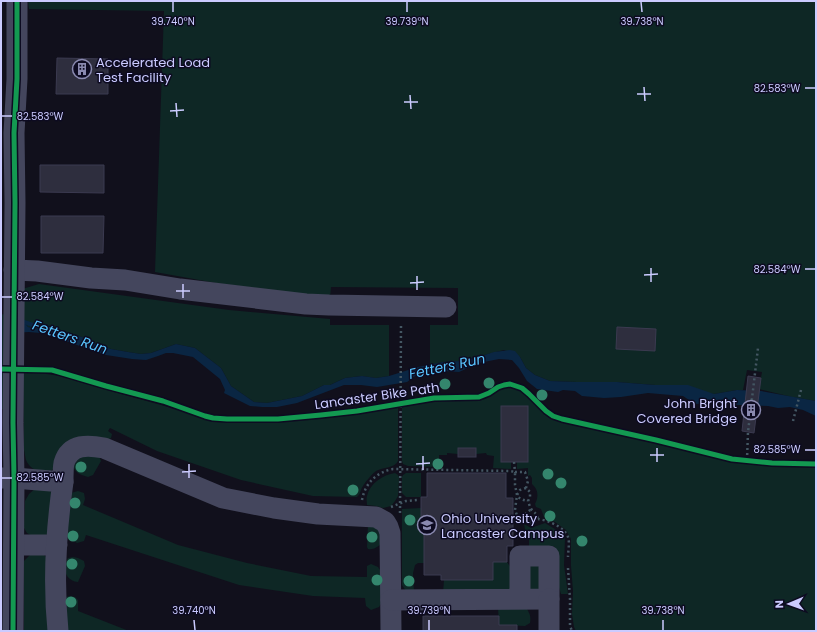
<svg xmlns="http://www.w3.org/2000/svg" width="817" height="632" viewBox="0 0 817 632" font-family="Poppins,sans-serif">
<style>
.green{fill:#0e2725}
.water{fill:#0a2643}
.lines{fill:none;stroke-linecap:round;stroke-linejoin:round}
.stream{stroke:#0a2643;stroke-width:4}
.building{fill:#2e2e3e;stroke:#3b3a50}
.path{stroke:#445763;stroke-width:2.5;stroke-dasharray:2 3;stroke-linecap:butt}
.minor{stroke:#44465d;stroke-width:21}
.cycleway-casing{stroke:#0d0b21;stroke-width:8}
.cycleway{stroke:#139951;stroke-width:5}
.tree{fill:#34866d}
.ticks{fill:none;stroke:#cbcbff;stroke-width:1.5}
.labels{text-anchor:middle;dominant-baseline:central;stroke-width:3;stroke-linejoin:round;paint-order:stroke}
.poi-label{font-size:13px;fill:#cbcbff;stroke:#0d0b21;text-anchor:start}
.street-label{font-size:13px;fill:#cbcbff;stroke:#0d0b21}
.water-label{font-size:14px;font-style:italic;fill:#59c5ff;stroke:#0d0b21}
.ticks-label{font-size:10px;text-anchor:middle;fill:#cbcbff;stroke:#0d0b21;stroke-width:3;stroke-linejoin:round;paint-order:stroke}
</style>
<rect width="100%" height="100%" fill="#11101c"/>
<!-- green -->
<g class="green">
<path d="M 28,1 L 816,1 L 816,401 L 792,397 L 759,389 L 762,372 L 747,370 L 743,390 L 737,390 L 714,394 L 655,385 L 617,382 L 576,382 L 550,381 L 535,375 L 526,368 L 520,357 L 504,350 L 460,361 L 443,362 L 430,365 L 430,325 L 458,325 L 458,288 L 331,287 L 330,298 L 216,283 L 155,272 L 164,11 L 29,9 Z"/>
<path d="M 39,284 L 229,310 L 330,319 L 330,325 L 389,325 L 389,376 L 376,378 L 362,376 L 345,378 L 330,385 L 324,385 L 302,396 L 267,403 L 254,402 L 231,386 L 221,368 L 195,348 L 176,344 L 151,353 L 141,354 L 128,352 L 111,349 L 96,344 L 85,338 L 42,324 L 39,329 L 28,327 L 20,317 L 19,290 Z"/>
<path d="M 1,314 L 6,315 L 3,409 L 1,410 Z"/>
<path d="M 33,372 L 60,376 L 107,390 L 179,410 L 195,416 L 208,420 L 228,422 L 253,422 L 332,417 L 395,408 L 398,408 L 398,461 C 395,468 383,467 376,471 C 371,475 366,481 363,486 C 360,490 361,494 357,497 L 313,496 L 241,480 L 157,451 L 110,428 L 108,431 L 112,434 L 111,438 L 56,465 C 54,468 52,471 48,472 C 39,474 29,468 26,460 C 25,457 25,453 24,450 L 23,373 Z"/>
<path d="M 504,387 L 511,387 L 519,389 L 533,402 L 546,415 L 560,421 L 741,463 L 784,466 L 816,466 L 816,631 L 576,631 L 574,627 L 572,614 L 573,591 L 571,566 L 571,539 L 566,530 L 555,522 L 544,517 L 541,509 L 536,507 L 535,504 C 539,496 538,489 532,484 L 532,478 L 530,475 L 528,476 L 528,468 L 517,469 L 517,462 L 528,462 L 528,406 L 501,406 L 501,462 L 511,462 L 511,469 L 493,468 L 494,456 L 487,455 L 486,453 L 476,454 L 476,448 L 458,448 L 458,454 L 447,453 L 447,455 L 439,455 L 439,467 L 408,466 L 403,464 L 402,461 L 402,407 L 432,401 L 485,399 Z"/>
<path d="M 83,454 L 99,456 L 101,461 L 93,475 L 88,477 C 79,474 74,473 73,463 Z"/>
<path d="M 395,473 L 398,475 L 399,478 L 398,496 L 395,501 L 391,506 L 383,508 L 376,506 L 367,505 C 367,502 366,499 367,496 C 370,483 383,475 395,473 Z"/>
<path d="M 406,473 L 421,473 L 421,497 L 406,497 L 402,493 L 402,477 L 403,475 Z"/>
<path d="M 46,487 L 52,493 L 50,532 L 43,537 L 32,536 L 27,533 L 24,528 L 25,501 L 29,494 L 36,488 Z"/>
<path d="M 78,491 L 84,493 L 85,499 L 83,505 L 178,545 L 247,563 L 311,576 L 367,577 L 367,566 L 371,564 L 378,567 L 383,575 L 383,600 L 379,607 L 371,610 L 366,606 L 365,598 L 313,596 L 239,585 L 86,535 L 84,541 L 77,543 L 71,539 L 65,532 L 71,493 Z"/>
<path d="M 421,508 L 421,524 L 424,524 L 424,563 L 418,563 L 415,565 L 413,573 L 414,592 L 406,591 L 402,585 L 402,509 Z"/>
<path d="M 545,523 L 563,534 L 565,538 L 564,565 L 568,594 L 561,594 L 556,577 L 554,546 L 529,546 L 529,540 L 526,535 L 524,524 L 531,528 Z"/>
<path d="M 368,524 L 380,529 L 381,544 C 377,547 374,550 368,549 L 367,547 Z"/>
<path d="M 30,555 L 44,555 L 48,559 L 49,631 L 24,631 L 24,561 Z"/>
<path d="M 73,557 L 78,558 L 84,561 L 85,566 L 78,582 C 68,581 66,575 63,566 L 68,558 Z"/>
<path d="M 493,562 L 507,562 L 511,568 L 511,589 L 443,593 L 444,580 Z"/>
<path d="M 537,565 L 540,568 L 541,588 L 531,594 L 526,567 Z"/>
<path d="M 69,596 L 75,597 L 78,600 L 78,611 L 129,631 L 65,631 L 63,598 Z"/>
<path d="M 498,607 L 527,609 C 530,614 531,617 530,623 L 525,626 L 499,625 Z"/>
</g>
<!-- water -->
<path class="water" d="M 20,317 L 28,327 L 39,329 L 42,324 L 85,338 L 96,344 L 111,349 L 128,352 L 141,354 L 151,353 L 176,344 L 195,348 L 221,368 L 231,386 L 254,402 L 267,403 L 302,396 L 324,385 L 330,385 L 345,378 L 362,376 L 376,378 L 389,376 L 418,367 L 443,362 L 460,361 L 478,357 L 494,352 L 510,350 L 515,351 L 520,357 L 526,368 L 535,375 L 550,381 L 576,382 L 617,382 L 655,385 L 688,385 L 714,394 L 737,390 L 761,391 L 816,401 L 816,416 L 803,410 L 790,407 L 778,408 L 768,406 L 738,405 L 722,402 L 695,404 L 683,396 L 648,393 L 621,397 L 604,398 L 582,396 L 575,391 L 563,390 L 558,392 L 537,389 L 527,381 L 519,368 L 512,360 L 499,359 L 479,363 L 459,372 L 444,371 L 419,373 L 407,382 L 377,387 L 361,385 L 344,385 L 297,403 L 277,407 L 262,407 L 250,406 L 224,393 L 225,390 L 220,379 L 193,357 L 173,353 L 166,353 L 158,356 L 146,360 L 132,359 L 106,355 L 51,336 L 45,331 L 40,333 L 29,332 L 12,333 Z"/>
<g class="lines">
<!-- stream -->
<path class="stream" d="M 21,321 L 45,329"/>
</g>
<!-- building -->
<g class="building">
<path d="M 57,58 L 108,59 L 108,94 L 56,94 Z"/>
<path d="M 40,165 L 104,165 L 104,193 L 40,192 Z"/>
<path d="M 41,216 L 104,216 L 103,253 L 41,253 Z"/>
<path d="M 617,327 L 656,329 L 655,351 L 616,349 Z"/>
<path d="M 748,376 L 761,378 L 754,433 L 742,431 Z"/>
<rect x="501" y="406" width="27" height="56"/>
<rect x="458" y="448" width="18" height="9"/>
<path d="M 427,473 L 506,473 L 506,498 L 513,498 L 513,546 L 507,546 L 507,562 L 493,562 L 493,580 L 441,580 L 441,575 L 424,575 L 424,524 L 421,524 L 421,497 L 427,497 Z"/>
<path d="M 423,616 L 499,616 L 499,625 L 517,625 L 517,631 L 423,631 Z"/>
</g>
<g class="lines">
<!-- path -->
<g class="path">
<path d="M 793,421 L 801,390"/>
<path d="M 747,460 L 748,432 L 758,348"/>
<path d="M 514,462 L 515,472 L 525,472 L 528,481 L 526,488 L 530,492 L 530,497 L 528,501 C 529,504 530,507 531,509 C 535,513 537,514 538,519"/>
<path d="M 526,488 L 520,490 L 517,495 C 519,499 523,500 528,501"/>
<path d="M 362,500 C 365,483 377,472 393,469 L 510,471 L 515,472 L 515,485 L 517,495 L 515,510 L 518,518"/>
<path d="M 391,507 L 406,501 L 418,500"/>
<path d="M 400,513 L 401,324"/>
<path d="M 515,519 C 522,517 525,521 532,523 L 538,519 C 547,520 565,527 568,537 C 570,543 568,551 568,557"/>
<path d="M 523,519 L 527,512 L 532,509"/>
<path d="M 568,568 L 570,599 L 570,626 L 572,631"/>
</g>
<!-- minor -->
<g class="minor">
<path d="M 14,270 L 37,271 L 91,278 L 125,280 L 180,289 L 306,304 L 329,305 L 446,307"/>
<path d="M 2,478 L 14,478 L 63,482 C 63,476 63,468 64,463 C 70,443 89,445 104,448 L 223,498 L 274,508 L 318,514 L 376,517 L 385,522 L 388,527 L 390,533 L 391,631"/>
<path d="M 14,545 L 57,545"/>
<path d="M 391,600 L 549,599 L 549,556 L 520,556 L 520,599"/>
<path d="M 13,631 L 14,478 L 13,423 L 15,203 L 14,133 L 17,79 L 17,1"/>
<path d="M 58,631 C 53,581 56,531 63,482"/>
<path d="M 549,631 L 549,599"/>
</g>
<!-- cycleway casing -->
<g class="cycleway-casing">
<g id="cycleway">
<path d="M 1,369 L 52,370 L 106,386 L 163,401 L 205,416 L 213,418 L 227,419 L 278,419 L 321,415 L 357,411 L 434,398 L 479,397 L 489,393 L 498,387 L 504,385 L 510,384 L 522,388 L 529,394 L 546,411 L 553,416 L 562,419 L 656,440 L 732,459 L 772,463 L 816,464"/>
<path d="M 13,631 L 14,478 L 13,423 L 15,203 L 14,133 L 17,79 L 17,1"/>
</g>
</g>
<!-- cycleway -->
<use href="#cycleway" class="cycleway"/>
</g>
<!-- trees -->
<g class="tree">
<circle cx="489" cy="383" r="5.5"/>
<circle cx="445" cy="384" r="5.5"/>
<circle cx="542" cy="395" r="5.5"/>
<circle cx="438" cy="464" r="5.5"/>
<circle cx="81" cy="467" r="5.5"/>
<circle cx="548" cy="474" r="5.5"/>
<circle cx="561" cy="483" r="5.5"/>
<circle cx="353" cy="490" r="5.5"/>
<circle cx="75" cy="503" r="5.5"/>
<circle cx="550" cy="516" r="5.5"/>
<circle cx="410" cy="520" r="5.5"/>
<circle cx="73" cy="536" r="5.5"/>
<circle cx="372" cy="537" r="5.5"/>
<circle cx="582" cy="541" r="5.5"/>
<circle cx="72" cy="564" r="5.5"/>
<circle cx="377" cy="580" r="5.5"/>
<circle cx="409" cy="581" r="5.5"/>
<circle cx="71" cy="602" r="5.5"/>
</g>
<!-- ticks -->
<path class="ticks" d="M 173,2 L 173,12M 407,2 L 407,12M 641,2 L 642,12M 644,87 L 645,101M 805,88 L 815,88M 637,94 L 651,94M 410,95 L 411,109M 404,102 L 418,102M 176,103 L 177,117M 170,111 L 184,110M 2,116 L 12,116M 651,268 L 651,282M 805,269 L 815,269M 644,275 L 658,274M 417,276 L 417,290M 410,283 L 424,282M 183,284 L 183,298M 176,291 L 190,291M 2,297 L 12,297M 657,448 L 657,462M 805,450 L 815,450M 650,455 L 664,455M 423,456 L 423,470M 189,464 L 189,478M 416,464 L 430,463M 182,472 L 196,471M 2,478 L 12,478M 194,620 L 195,630M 429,620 L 429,630M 663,620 L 663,630"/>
<!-- icons -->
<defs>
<g id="building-ring" transform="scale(1)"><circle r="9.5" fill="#0d0b21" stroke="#8a8ab0" stroke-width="1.5"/><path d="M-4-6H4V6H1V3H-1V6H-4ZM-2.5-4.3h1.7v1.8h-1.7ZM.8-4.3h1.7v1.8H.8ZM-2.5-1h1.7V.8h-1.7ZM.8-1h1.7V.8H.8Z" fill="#8a8ab0"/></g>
<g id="university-ring" transform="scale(1)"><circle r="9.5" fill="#0d0b21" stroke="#8a8ab0" stroke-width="1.5"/><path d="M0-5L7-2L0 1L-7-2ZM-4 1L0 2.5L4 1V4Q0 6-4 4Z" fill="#8a8ab0"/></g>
</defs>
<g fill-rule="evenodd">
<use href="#building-ring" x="82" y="69"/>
<use href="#building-ring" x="751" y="410"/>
<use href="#university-ring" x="427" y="525"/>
</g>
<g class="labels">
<!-- poi labels -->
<g class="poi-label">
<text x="96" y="62">Accelerated Load<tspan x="96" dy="15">Test Facility</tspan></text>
<text x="737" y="403" text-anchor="end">John Bright<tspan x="737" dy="15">Covered Bridge</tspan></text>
<text x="441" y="518">Ohio University<tspan x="441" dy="15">Lancaster Campus</tspan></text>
</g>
<!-- street labels -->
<g class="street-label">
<text transform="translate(377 396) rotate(-8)">Lancaster Bike Path</text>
</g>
<!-- water labels -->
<g class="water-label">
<text transform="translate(70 337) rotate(19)">Fetters Run</text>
<text transform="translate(447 366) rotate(-12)">Fetters Run</text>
</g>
</g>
<g class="ticks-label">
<text x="173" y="25">39.740°N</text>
<text x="407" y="25">39.739°N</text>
<text x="642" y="25">39.738°N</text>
<text x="777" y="92">82.583°W</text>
<text x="40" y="120">82.583°W</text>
<text x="777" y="273">82.584°W</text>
<text x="40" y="300">82.584°W</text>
<text x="777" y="453">82.585°W</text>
<text x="40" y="481">82.585°W</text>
<text x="194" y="614">39.740°N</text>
<text x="429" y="614">39.739°N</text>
<text x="663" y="614">39.738°N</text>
</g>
<!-- border -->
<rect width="817" height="632" fill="none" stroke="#cbcbff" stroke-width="4"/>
<!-- north arrow -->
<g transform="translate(789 604) rotate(268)" stroke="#0d0b21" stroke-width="3" paint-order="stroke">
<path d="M0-3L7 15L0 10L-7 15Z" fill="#cbcbff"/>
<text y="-6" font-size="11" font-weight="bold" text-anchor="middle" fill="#cbcbff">N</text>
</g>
</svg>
